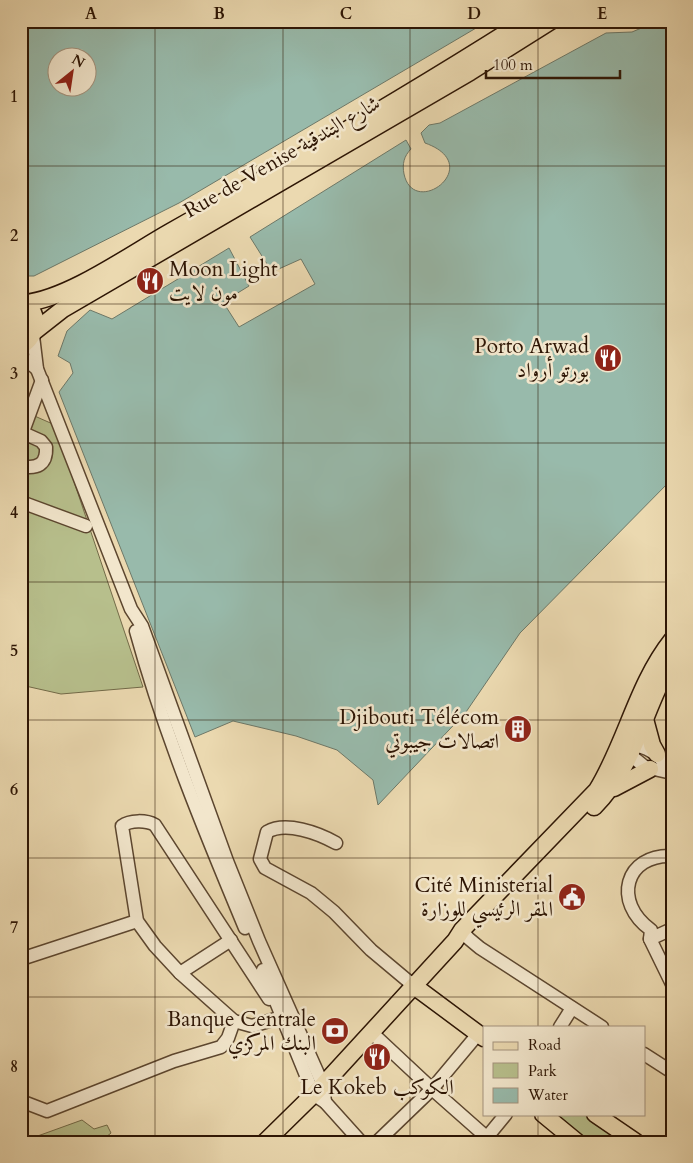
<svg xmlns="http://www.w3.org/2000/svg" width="693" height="1163" viewBox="0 0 693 1163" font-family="Cardo,Amiri,serif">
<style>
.green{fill:#b7bf8c;stroke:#726a48}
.water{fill:#98baab;stroke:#6d7868;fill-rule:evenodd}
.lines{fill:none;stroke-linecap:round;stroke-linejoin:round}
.minor-casing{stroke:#5c462f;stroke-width:15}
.major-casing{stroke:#2d1504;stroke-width:19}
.minor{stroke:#f2e6cc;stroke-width:12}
.major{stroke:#ebd9b0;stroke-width:16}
.grid{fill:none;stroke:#2d1504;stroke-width:1;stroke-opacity:0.55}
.labels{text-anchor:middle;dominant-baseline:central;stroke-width:5;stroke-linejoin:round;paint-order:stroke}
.street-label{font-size:21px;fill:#2d1504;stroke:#f2e6cc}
.poi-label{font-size:21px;fill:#2d1504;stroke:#f2e6cc;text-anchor:end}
.neatline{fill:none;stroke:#2d1504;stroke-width:2}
.grid-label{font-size:16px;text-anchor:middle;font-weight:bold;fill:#2d1504}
</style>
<rect width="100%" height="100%" fill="#ebd9b0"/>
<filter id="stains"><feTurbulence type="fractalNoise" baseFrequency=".004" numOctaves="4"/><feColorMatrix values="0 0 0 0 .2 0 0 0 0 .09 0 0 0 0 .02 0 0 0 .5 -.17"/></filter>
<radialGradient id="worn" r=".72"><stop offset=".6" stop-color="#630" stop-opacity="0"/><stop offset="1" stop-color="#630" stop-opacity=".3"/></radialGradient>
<!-- green -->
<g class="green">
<path d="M 21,410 L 55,425 L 143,687 L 61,694 L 21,685 Z"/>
<path d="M 551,1114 L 584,1114 L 625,1142 L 585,1142 Z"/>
<path d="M 82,1120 L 94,1129 L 107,1125 L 111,1133 L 100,1142 L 21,1142 Z"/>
</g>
<!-- water -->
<g class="water">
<path d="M 21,21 L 488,21 L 179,203 L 34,276 L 21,276 ZM 58,58 L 88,58 L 88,88 L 58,88 Z"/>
<path d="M 658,21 L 672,21 L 672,479 L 520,633 L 466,712 L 378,805 L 373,780 L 337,750 L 296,736 L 233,721 L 195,737 L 59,392 L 73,373 L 70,363 L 58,356 L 67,331 L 90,310 L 112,319 L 229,248 L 249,286 L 223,302 L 239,327 L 315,284 L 301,259 L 272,272 L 250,237 L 406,140 L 411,149 C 404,156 402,164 404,174 C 414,220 487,165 425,143 L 421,133 L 429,125 L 440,123 L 606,33 L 632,32 Z"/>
</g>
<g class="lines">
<!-- minor casing -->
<g class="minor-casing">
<g id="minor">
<path d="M 33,336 L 37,369 L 131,609 L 142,626 L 227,861 L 259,941 L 323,1085 L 325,1102"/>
<path d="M 21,356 L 37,369"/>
<path d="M 21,432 L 41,441 L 46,447 C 47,465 37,469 21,466"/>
<path d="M 21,437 L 42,380"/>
<path d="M 21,502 L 86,526"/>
<path d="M 136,631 C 164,733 204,830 245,928"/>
<path d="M 627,745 C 648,745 660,755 671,772"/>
<path d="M 624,750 L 645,767 L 672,773"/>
<path d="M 336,843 C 318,833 286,821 267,832 L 260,859 L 265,868 L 311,893 L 334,912 L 371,950 L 414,986"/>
<path d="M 672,856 C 625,854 612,902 651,930 L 650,939 L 672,984"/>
<path d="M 462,930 L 468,938 L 480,948 L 602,1027"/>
<path d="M 650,939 L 672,929"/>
<path d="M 21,959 L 137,921"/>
<path d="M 263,970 L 314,1095 L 325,1102 L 361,1142"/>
<path d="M 180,973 L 231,940"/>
<path d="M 269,999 L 155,825 C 146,820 130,820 122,826 L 137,921 L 155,946 L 180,973 L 234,1021 L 252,1026 L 289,1015"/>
<path d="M 560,1027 L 572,1008"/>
<path d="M 371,1032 L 432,1089 L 492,1142"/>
<path d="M 644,1054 L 672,1072"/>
<path d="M 21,1101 L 47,1111 L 174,1061 L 221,1047 L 228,1038 L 234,1021"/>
<path d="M 377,1142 L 432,1089 L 478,1034"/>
<path d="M 483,1142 L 506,1114"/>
</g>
</g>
<!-- major casing -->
<g class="major-casing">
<g id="major">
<path d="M 21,301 C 41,311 39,335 21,346"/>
<path d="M 25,303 C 68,299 131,254 170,232 C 290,164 409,95 525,21"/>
<path d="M 35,331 L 63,309 L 470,72 L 551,21"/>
<path d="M 645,719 L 652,745 L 657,754"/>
<path d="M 614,788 L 650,769"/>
<path d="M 594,807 C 636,765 643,710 672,660"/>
<path d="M 414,986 L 484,1038"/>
<path d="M 543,1114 L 577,1142"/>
<path d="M 595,1114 L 636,1142"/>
<path d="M 265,1142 L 323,1085 L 455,941 L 462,930 L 597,790 C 626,743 637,684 672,640"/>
</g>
</g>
<!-- minor -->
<use href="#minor" class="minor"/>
<!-- major -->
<use href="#major" class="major"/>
</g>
<!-- grid -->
<path class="grid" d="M 155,21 L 155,1142M 283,21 L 283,1142M 410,21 L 410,1142M 538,21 L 538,1027M 21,166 L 672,166M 21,304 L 672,304M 21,443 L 672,443M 21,582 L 672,582M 21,720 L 672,720M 21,858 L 672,858M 21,997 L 672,997M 538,1114 L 538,1142"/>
<!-- icons -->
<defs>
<g id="restaurant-disc" transform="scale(1.4375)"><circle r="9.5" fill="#8f2418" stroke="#f2e6cc"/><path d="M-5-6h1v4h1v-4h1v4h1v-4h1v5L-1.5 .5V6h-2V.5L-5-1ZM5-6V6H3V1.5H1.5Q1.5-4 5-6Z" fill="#fff"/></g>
<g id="building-disc" transform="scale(1.4375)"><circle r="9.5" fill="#8f2418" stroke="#f2e6cc"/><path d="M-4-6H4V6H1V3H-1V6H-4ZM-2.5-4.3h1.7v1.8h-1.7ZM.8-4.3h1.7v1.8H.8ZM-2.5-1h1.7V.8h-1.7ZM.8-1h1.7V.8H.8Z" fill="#fff"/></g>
<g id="civic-disc" transform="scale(1.4375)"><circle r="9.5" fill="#8f2418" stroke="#f2e6cc"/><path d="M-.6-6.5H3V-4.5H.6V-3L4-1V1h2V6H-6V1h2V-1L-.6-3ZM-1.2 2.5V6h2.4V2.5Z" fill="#fff"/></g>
<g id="bank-disc" transform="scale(1.4375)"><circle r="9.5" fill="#8f2418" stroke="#f2e6cc"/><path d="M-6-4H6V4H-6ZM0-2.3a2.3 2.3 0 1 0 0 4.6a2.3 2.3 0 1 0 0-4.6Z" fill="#fff"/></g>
</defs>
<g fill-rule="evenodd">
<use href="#restaurant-disc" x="150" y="281"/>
<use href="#restaurant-disc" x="608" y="358"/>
<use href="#building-disc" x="518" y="729"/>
<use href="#civic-disc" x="572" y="897"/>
<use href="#bank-disc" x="335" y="1031"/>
<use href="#restaurant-disc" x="377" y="1057"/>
</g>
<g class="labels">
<!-- street labels -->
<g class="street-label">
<text transform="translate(282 157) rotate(-30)">Rue de Venise شارع البندقية</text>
</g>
<!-- poi labels -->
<g class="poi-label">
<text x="169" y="269" text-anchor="start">Moon Light<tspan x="169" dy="24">مون لايت</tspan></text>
<text x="589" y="346">Porto Arwad<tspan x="589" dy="24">بورتو أرواد</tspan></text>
<text x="499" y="717">Djibouti Télécom<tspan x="499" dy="24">اتصالات جيبوتي</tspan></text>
<text x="553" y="885">Cité Ministerial<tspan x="553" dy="24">المقر الرئيسي للوزارة</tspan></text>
<text x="316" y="1019">Banque Centrale<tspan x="316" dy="24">البنك المركزي</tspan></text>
<text x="377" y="1087" text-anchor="middle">Le Kokeb الكوكب</text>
</g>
</g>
<!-- margin -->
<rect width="693" height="1163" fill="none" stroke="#ebd9b0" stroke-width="55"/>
<!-- legend -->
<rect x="483" y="1026" width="162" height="90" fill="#f2e6cc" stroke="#a3927c"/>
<rect x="493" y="1042" width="25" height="8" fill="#ebd9b0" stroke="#a3927c"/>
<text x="528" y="1050" font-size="15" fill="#2d1504">Road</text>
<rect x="493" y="1063" width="25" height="15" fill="#b7bf8c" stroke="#a3927c"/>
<text x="528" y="1076" font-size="15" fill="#2d1504">Park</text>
<rect x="493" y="1088" width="25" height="15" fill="#98baab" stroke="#a3927c"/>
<text x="528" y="1100" font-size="15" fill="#2d1504">Water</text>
<!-- north arrow -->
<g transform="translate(72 72) rotate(30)"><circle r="24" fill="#f2e6cc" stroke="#a3927c"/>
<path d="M0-4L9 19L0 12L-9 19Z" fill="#8f2418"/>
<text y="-8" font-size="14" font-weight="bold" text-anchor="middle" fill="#2d1504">N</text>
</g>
<!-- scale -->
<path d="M486 70v8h134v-8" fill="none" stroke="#2d1504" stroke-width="2.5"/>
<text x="493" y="70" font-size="15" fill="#2d1504" stroke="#f2e6cc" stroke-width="4" paint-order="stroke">100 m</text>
<rect x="28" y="28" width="638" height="1108" class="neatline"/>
<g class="grid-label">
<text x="91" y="19">A</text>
<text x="219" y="19">B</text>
<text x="346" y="19">C</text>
<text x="474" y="19">D</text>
<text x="602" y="19">E</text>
<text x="14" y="102">1</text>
<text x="14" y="241">2</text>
<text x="14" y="379">3</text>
<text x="14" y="518">4</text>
<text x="14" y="656">5</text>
<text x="14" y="795">6</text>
<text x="14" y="933">7</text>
<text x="14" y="1072">8</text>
</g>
<rect width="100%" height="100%" filter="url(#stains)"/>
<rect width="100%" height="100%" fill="url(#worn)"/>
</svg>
